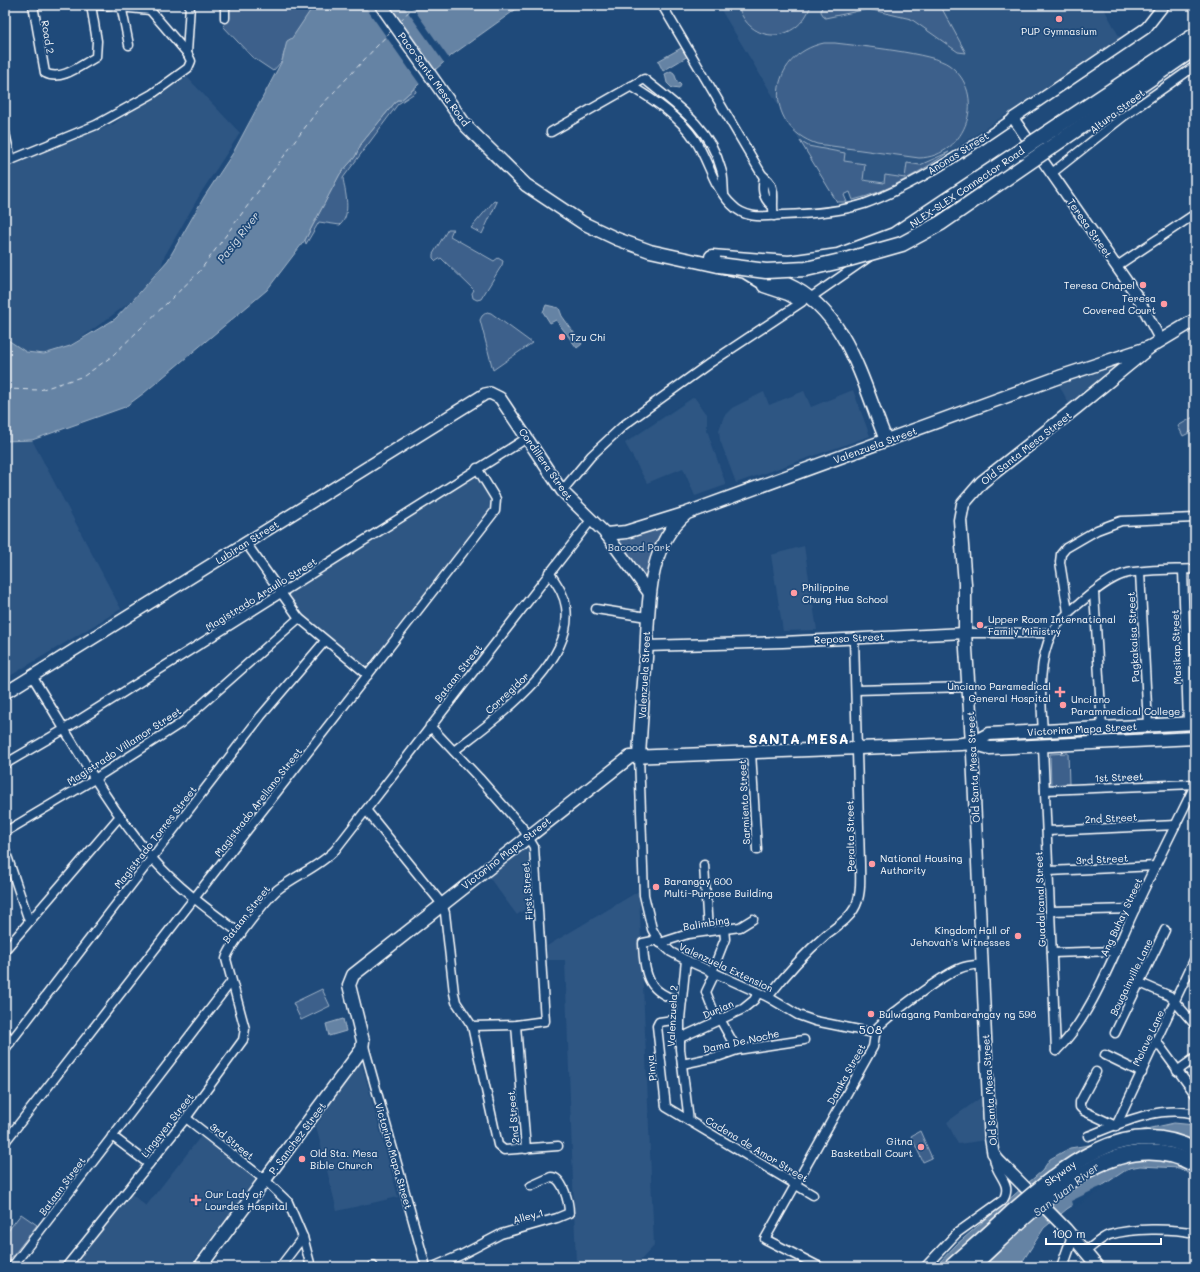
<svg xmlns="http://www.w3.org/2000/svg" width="1200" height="1272" viewBox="0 0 1200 1272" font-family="Mali,sans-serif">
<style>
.built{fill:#2e5683}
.green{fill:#3c618b;stroke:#9eb0c5}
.water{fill:#6583a4;stroke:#a3b5c8}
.pier{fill:#1f4a7a}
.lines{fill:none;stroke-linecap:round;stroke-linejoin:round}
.ferry{stroke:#d8e0e8;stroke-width:1;stroke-dasharray:5 4;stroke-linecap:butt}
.minor-casing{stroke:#fff;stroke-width:11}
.tertiary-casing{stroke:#fff;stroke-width:13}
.secondary-casing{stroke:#fff;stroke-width:14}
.primary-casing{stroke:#fff;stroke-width:15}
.motorway-casing{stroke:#fff;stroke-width:17}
.minor{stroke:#1f4a7a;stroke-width:8}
.tertiary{stroke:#1f4a7a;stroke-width:10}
.secondary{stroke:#1f4a7a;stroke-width:11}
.primary{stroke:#1f4a7a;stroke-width:12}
.motorway{stroke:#1f4a7a;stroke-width:14}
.motorway-bridge-casing{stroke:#fff;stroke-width:17;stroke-linecap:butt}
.motorway-bridge{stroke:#1f4a7a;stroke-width:14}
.poi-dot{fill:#ff9aa2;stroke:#1f4a7a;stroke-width:1.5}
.labels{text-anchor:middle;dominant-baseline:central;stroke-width:3.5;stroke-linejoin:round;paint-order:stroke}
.poi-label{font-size:10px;fill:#fff;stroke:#1f4a7a;text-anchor:start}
.street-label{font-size:10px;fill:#fff;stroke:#1f4a7a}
.park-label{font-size:10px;fill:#d8dfe8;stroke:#1f4a7a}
.water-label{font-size:11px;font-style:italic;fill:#d8e0e8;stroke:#1f4a7a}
.quarter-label{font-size:12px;letter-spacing:1px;fill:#fff;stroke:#1f4a7a}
.district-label{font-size:14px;font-weight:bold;letter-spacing:1px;fill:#fff;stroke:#1f4a7a}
</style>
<rect width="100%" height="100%" fill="#1f4a7a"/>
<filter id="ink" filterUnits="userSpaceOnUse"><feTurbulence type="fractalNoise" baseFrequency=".025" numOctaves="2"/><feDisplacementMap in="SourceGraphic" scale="8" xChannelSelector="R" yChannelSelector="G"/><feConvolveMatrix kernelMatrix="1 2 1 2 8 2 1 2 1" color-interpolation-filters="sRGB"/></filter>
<g filter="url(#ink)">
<!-- built -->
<g class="built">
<path d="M 718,5 L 1102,5 L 1120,38 L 920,172 L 862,198 L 853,200 L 850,192 L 844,195 L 847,202 L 837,202 Z"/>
<path d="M 187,77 L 240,133 L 202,191 L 164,257 L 161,268 L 133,300 L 70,346 L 44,354 L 26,352 L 5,338 L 5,168 L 114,124 L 130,111 Z"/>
<path d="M 1113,365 L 1114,368 L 1070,406 L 1057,381 Z"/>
<path d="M 853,390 L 870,436 L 736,483 L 720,440 L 719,430 L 724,416 L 732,408 L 764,392 L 769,405 L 804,391 L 811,407 Z"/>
<path d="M 694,397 L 707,414 L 707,430 L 726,485 L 695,496 L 683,468 L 647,483 L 625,443 Z"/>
<path d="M 32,440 L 121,609 L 5,679 L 5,441 Z"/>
<path d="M 474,471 L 493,500 L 493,508 L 366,667 L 305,618 L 286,593 Z"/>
<path d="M 804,546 L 817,630 L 783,631 L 771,555 Z"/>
<path d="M 527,846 L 533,903 L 517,915 L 488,876 Z"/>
<path d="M 639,891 L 654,1246 L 638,1263 L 576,1264 L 565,960 L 547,960 L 547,946 Z"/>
<path d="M 361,1061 L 398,1197 L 337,1211 L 316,1126 Z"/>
<path d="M 983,1096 L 987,1140 L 958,1144 L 947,1122 Z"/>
<path d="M 201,1136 L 257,1179 L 189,1267 L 71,1267 L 130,1193 L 146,1206 Z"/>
</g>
<!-- green -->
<g class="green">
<path d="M 228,5 L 315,5 L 284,53 L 282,61 L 273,71 L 252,57 L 223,26 L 228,20 Z"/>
<path d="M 738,5 L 811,5 C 798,44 749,46 738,5 Z"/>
<path d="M 822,5 L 940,5 L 966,53 L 958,52 L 911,19 L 868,9 L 825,18 L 821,12 Z"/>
<path d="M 824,43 L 835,43 C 859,46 933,53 949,65 C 988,93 967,157 919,158 L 817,144 C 762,126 767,55 824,43 Z"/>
<path d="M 415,88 L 416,92 L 398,104 L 343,178 C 345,192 352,214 340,225 L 319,222 L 306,244 L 305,240 L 340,174 L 355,157 L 361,144 L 397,100 L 401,100 Z"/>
<path d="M 800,141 L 808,146 L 845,153 L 844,161 L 865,164 L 863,180 L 884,183 L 885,175 L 905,178 L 907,163 L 920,165 L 949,152 C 920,172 888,192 853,200 L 850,192 L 844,195 L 847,202 L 837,202 Z"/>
<path d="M 494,201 L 497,202 L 482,234 L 471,228 Z"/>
<path d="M 448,229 L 453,229 L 450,236 L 494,261 L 498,258 L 503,261 L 502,265 L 481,299 L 477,300 L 473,298 L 472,293 L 474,290 L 441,258 L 436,261 L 433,258 L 433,254 Z"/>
<path d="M 487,312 L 491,313 L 532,343 L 493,370 L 480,320 L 482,316 Z"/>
<path d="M 1195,416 L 1195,430 L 1183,436 L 1178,426 Z"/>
<path d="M 672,522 L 659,536 L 646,581 L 612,539 Z"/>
<path d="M 1068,753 L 1069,784 L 1051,785 L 1050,754 Z"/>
<path d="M 322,989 L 330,1006 L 301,1020 L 293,1003 Z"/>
<path d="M 920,1131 L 932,1158 L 923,1162 L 911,1136 Z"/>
<path d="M 21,1214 L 37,1225 L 5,1266 L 5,1235 Z"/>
</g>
<!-- water -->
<g class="water">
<path d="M 314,5 L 522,5 L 452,55 L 401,100 L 397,100 L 361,144 L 355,157 L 340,174 L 305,240 L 267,290 L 144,393 L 125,407 L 32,440 L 5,441 L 5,338 L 26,352 L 44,354 L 70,346 L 115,319 L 133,300 L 168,260 L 204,197 L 233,153 L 282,61 L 287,41 L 292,38 Z"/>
<path d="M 683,47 L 688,56 L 663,71 L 658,61 Z"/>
<path d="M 671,71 L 674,73 L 677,81 L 681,85 L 679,89 L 672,88 L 667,83 L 665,74 Z"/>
<path d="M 546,305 L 559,308 L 562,316 L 582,344 L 577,348 L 556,320 L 550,323 L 543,312 Z"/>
<path d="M 343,1019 L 346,1031 L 329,1036 L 326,1024 Z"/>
<path d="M 1174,1123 L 1195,1125 L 1195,1177 L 1179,1168 L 1140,1166 L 1129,1168 L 1067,1209 L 1044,1228 L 1019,1267 L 935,1267 L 957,1244 L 1042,1171 L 1050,1159 L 1070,1148 L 1089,1145 L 1116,1136 Z"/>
</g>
<!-- pier -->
<g class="pier">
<path d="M 364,5 L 386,5 L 435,73 L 421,86 Z"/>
<path d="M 403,5 L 411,5 L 450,60 L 445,64 Z"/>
<path d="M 1104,1185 L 1105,1187 L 1073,1208 L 1071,1201 Z"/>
</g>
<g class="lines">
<!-- ferry -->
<g class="ferry">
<path d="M 400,21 L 415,5"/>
<path d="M 5,389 L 40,390 L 84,376 L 111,357 L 199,272 L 320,107 L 391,31"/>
</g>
<!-- minor casing -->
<g class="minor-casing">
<g id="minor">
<path d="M 33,5 L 45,73 C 61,82 81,65 96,57 L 97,41 L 91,5"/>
<path d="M 98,5 L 150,10"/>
<path d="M 121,5 L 129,45"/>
<path d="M 662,5 L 761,173 C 763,177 768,179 770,183 C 776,193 771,205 774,216"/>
<path d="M 225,18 L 225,5"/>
<path d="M 187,53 L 190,5"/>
<path d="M 631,86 C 654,100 680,117 695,140 C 709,161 713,187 732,205 C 746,220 765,216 783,215 C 810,214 839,212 864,204 C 916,185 968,149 1013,118"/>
<path d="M 551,132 L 644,79 C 676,105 710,127 721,169 C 724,177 723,185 724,194"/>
<path d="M 5,133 L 11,160 L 96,125 L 152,94 L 188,68 L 191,61 L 187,53 L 150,10 L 150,5"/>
<path d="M 1052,173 L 1124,116 L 1195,66"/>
<path d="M 764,177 C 762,188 762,197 771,205"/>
<path d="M 1117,266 L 1195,214"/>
<path d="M 810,298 L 869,257"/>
<path d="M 562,491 L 591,456 L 624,425 L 710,363 L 802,302"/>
<path d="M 246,543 L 299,618 L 368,675"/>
<path d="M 1183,570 L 1188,724"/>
<path d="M 1140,572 L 1148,725"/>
<path d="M 1094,592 L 1102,727"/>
<path d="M 596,609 L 647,617"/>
<path d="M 1068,612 L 1060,562 L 1061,554 L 1066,548 L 1097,530 L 1121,521 L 1195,518"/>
<path d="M 965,633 L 1052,633"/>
<path d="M 32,676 C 70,737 105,802 151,857 C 177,887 210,911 241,934"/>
<path d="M 856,690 L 969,687"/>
<path d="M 430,726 L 479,778 L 522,827 L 534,847 L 545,1021 L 516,1025 L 472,1026"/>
<path d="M 1043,732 C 1041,699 1037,663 1052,633 C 1060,618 1074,608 1086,598 C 1098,588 1113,576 1128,573 C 1149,569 1173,570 1195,569"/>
<path d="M 1043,746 L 1056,1051"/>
<path d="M 454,751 C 493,720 575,665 566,607 C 564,593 556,583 549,572"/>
<path d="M 751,752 L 757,850"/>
<path d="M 639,756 L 644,895 L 652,929 L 658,940 L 671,952 L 686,960 L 768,997 L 798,1015 L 815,1021 L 874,1033"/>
<path d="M 5,764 L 65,729 L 527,438"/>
<path d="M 1045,790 L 1195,784"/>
<path d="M 366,810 L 442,904 L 445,913 L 454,993 L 456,1002 L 472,1026 L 498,1145 L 504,1150 L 558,1146"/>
<path d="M 1047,831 L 1176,825"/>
<path d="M 5,832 L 96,778 L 181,723 L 299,618"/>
<path d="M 5,850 L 29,921"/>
<path d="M 704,865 L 708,931"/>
<path d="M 1049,871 L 1156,866"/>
<path d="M 1050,911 L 1135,909"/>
<path d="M 658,940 L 643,943 C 644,975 648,994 682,1001"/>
<path d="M 660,943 L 688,934 L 740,927 L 753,919"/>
<path d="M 5,950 L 120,816"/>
<path d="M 1052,953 L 1115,951"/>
<path d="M 686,960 L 680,1019 L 680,1049 L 689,1121"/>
<path d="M 712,972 L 725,939 L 724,929"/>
<path d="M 715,973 L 706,992 L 717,1020"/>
<path d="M 1140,983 L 1170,996 L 1195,1025"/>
<path d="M 768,997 C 785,975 806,952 827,934 C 837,926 848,920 854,909 C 862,896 860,879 860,864 L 854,638"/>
<path d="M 680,1019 L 659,1022 L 657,1026 L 666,1107 L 813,1195"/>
<path d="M 720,1019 L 737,1050"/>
<path d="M 516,1025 L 526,1149"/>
<path d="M 5,1031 L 10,1043"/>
<path d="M 1115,1033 L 1165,930"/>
<path d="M 680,1038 L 743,1009 L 754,1000 L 758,993"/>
<path d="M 1157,1042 L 1195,1094"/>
<path d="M 364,1046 L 426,1267"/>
<path d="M 5,1049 L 261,716 L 325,641"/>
<path d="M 1056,1051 C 1090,1019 1114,954 1134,911 C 1153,869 1175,827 1195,785"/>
<path d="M 1105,1055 L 1142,1073"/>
<path d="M 682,1064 L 720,1056 L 737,1050 L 804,1040"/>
<path d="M 1177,1071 L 1195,1058"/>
<path d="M 1096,1072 L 1080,1102 L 1080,1107 L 1084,1111 L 1116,1126 L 1195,958"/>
<path d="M 186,1118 L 265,1180 L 288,1202 L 303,1237 L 311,1267"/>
<path d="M 112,1136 L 149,1164"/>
<path d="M 1088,1136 C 1122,1123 1158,1105 1195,1114"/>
<path d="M 5,1142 L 495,511 L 496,499 L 477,468"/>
<path d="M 1086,1251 C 1093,1246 1101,1238 1109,1235 C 1132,1228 1171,1228 1195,1233"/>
<path d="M 373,1266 L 373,1267"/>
<path d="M 12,1267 L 231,982"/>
<path d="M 66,1267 L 186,1118 L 243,1040 L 245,1029 L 226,959 C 229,946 267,899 277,890 C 296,875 319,867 335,850 L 591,520"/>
<path d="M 280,1267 L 303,1237"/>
<path d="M 433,1267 L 461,1255 L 501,1234 L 557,1218 L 569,1213 C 569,1203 563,1177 551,1177 L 531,1186"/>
<path d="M 820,1267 L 765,1239 L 873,1047 L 876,1029 C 888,1016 945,973 961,968 C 968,965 976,965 983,964"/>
<path d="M 925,1267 L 957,1233 L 1003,1200 C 1014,1182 994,1176 994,1155"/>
</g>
</g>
<!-- tertiary casing -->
<g class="tertiary-casing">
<g id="tertiary">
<path d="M 1161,341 L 1137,296 L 1013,118 L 1146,28 L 1164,5"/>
<path d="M 646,646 L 783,642 L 965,633"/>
<path d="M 1062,1267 L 1073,1236"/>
</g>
</g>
<!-- secondary casing -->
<g class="secondary-casing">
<g id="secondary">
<path d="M 5,693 L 485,394 L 490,393 L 500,398 L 562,491 L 606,534 L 650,594"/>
<path d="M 972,743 L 990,1135 L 993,1153 L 998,1160 L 1066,1229 L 1098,1267"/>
</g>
</g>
<!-- primary casing -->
<g class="primary-casing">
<g id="primary">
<path d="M 381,5 L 466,126 L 526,185 L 583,223 L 617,239 L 650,251 L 745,272 L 771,288"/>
<path d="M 758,275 C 768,278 778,280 787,284 C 848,311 863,385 886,440"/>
<path d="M 764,286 L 788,294 L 799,300"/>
<path d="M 606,534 L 626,532 L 684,514"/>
<path d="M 972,743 L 965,633 L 965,584 L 960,520 L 963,504 L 982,482 L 1077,407 L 1150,347 L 1195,320"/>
<path d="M 972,743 L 990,748 L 1195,738"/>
<path d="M 639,756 C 641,723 643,691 646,658 C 649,609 645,547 687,513 L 1062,376 L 1150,347"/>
<path d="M 200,1267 L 362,1049 L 363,1041 L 349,985 L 353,975 L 630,757 L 961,744 L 972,743 L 989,734 L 1195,723"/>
</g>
</g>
<!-- motorway casing -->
<g class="motorway-casing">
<path id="motorway" d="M 712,257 L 789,263 L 838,256 L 894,235 L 1020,151"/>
</g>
<!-- minor -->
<use href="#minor" class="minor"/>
<!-- tertiary -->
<use href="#tertiary" class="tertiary"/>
<!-- secondary -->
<use href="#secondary" class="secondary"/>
<!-- primary -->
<use href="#primary" class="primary"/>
<!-- motorway -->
<use href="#motorway" class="motorway"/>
<!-- motorway-bridge casing -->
<g class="motorway-bridge-casing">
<g id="motorway-bridge">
<path d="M 1020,151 L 1195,35"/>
<path d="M 719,265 L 766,271 L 806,269 L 849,259 L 902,244 L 941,223 L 1195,48"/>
<path d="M 951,1267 C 971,1249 992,1231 1012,1212 C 1061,1169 1125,1113 1195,1150"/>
<path d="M 971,1267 C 1027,1217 1112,1117 1195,1165"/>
</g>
</g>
<!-- motorway-bridge -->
<use href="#motorway-bridge" class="motorway-bridge"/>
</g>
</g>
<!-- markers -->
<g class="poi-dot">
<circle cx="1059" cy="19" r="4"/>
<circle cx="1143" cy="285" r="4"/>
<circle cx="1164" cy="304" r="4"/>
<circle cx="562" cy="337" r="4"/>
<circle cx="794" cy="593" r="4"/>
<circle cx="980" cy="625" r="4"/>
<path d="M1058 686h4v4h4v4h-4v4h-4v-4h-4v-4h4z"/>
<circle cx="1063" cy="705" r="4"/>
<circle cx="872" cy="864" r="4"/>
<circle cx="656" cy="887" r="4"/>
<circle cx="1018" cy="936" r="4"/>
<circle cx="871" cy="1014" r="4"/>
<circle cx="921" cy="1147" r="4"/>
<circle cx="302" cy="1159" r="4"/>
<path d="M194 1194h4v4h4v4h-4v4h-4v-4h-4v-4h4z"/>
</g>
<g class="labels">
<!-- poi labels -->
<g class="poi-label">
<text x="1059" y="31" text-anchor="middle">PUP Gymnasium</text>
<text x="1135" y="285" text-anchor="end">Teresa Chapel</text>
<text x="1156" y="298" text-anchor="end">Teresa<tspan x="1156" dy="12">Covered Court</tspan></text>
<text x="570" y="337">Tzu Chi</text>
<text x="802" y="587">Philippine<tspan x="802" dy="12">Chung Hua School</tspan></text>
<text x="988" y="619">Upper Room International<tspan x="988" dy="12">Family Ministry</tspan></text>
<text x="1051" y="686" text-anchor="end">Unciano Paramedical<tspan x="1051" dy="12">General Hospital</tspan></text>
<text x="1071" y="699">Unciano<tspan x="1071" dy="12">Parammedical College</tspan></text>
<text x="880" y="858">National Housing<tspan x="880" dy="12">Authority</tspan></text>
<text x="664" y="881">Barangay 600<tspan x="664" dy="12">Multi-Purpose Building</tspan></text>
<text x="1010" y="930" text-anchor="end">Kingdom Hall of<tspan x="1010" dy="12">Jehovah's Witnesses</tspan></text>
<text x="879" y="1014">Bulwagang Pambarangay ng 598</text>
<text x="913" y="1141" text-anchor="end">Gitna<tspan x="913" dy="12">Basketball Court</tspan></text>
<text x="310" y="1153">Old Sta. Mesa<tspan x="310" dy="12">Bible Church</tspan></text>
<text x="205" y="1194">Our Lady of<tspan x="205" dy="12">Lourdes Hospital</tspan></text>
</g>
<!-- street labels -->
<g class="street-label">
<text transform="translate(48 37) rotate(80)">Road 2</text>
<text transform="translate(434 79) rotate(54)">Paco-Santa Mesa Road</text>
<text transform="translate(1117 111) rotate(-37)">Altura Street</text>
<text transform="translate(958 153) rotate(-32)">Anonas Street</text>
<text transform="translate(967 187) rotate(-34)">NLEX-SLEX Connector Road</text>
<text transform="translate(1090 228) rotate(55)">Teresa Street</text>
<text transform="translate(875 445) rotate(-20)">Valenzuela Street</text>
<text transform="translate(1026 448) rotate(-38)">Old Santa Mesa Street</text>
<text transform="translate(546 464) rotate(55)">Cordillera Street</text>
<text transform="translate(247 542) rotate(-32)">Lubiran Street</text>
<text transform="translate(261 594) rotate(-32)">Magistrado Araullo Street</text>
<text transform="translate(1133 637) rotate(-93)">Pagkakaisa Street</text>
<text transform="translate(849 638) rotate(-3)">Reposo Street</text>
<text transform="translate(1176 647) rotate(-92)">Masikap Street</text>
<text transform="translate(458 673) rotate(-52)">Bataan Street</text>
<text transform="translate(644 675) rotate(-87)">Valenzuela Street</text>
<text transform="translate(507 693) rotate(-43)">Corregidor</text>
<text transform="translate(1082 729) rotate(-3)">Victorino Mapa Street</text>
<text transform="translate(124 746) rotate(-33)">Magistrado Villamor Street</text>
<text transform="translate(973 767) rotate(-93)">Old Santa Mesa Street</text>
<text transform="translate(1119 777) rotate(-2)">1st Street</text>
<text transform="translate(258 802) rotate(-52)">Magistrado Arellano Street</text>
<text transform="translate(744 802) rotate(-93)">Sarmiento Street</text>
<text transform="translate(1111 818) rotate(-3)">2nd Street</text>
<text transform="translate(850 836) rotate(-91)">Peralta Street</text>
<text transform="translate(155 837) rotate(-52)">Magistrado Torres Street</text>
<text transform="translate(506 853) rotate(-38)">Victorino Mapa Street</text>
<text transform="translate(1102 859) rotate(-3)">3rd Street</text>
<text transform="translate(527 891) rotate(-94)">First Street</text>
<text transform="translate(1040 899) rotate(-92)">Guadalcanal Street</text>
<text transform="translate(246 914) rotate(-52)">Bataan Street</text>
<text transform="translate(1121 917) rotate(-65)">Ang Buhay Street</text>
<text transform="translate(706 923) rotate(-9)">Balimbing</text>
<text transform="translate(726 967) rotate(25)">Valenzuela Extension</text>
<text transform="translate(1131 977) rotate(-64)">Bougainville Lane</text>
<text transform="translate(718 1009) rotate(-23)">Durian</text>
<text transform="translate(672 1016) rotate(-87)">Valenzuela 2</text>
<text transform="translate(1148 1038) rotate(-65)">Molave Lane</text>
<text transform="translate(741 1041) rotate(-12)">Dama De Noche</text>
<text transform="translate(651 1068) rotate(-97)">Pinya</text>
<text transform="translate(846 1074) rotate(-61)">Damka Street</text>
<text transform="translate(989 1090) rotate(-94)">Old Santa Mesa Street</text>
<text transform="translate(513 1117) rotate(-95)">2nd Street</text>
<text transform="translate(167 1125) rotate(-52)">Lingayen Street</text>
<text transform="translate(297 1138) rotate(-53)">P. Sanchez Street</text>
<text transform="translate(232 1141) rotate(38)">3rd Street</text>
<text transform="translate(757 1149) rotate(31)">Cadena de Amor Street</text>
<text transform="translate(394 1156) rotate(74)">Victorino Mapa Street</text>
<text transform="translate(1060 1173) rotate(-36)">Skyway</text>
<text transform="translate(62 1186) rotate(-53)">Bataan Street</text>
<text transform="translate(528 1216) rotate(-15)">Alley 1</text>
</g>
<!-- park labels -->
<g class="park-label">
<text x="639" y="547">Bacood Park</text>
</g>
<!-- water labels -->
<g class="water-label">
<text transform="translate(238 237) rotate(-52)">Pasig River</text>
<text transform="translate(1066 1189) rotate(-38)">San Juan River</text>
</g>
<!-- quarter labels -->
<g class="quarter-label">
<text x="871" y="1029">508</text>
</g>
<!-- district labels -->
<g class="district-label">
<text x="799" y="738">SANTA MESA</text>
</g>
</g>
<!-- margin -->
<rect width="1200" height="1272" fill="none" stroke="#1f4a7a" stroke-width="20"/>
<rect x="10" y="10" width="1180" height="1252" fill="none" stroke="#fff" stroke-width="1.5" filter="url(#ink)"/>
<!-- scale -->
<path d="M1046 1238v6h115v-6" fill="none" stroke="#ffffff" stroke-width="2"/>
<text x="1052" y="1238" font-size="12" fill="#ffffff" stroke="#1f4a7a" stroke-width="3" paint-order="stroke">100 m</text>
</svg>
